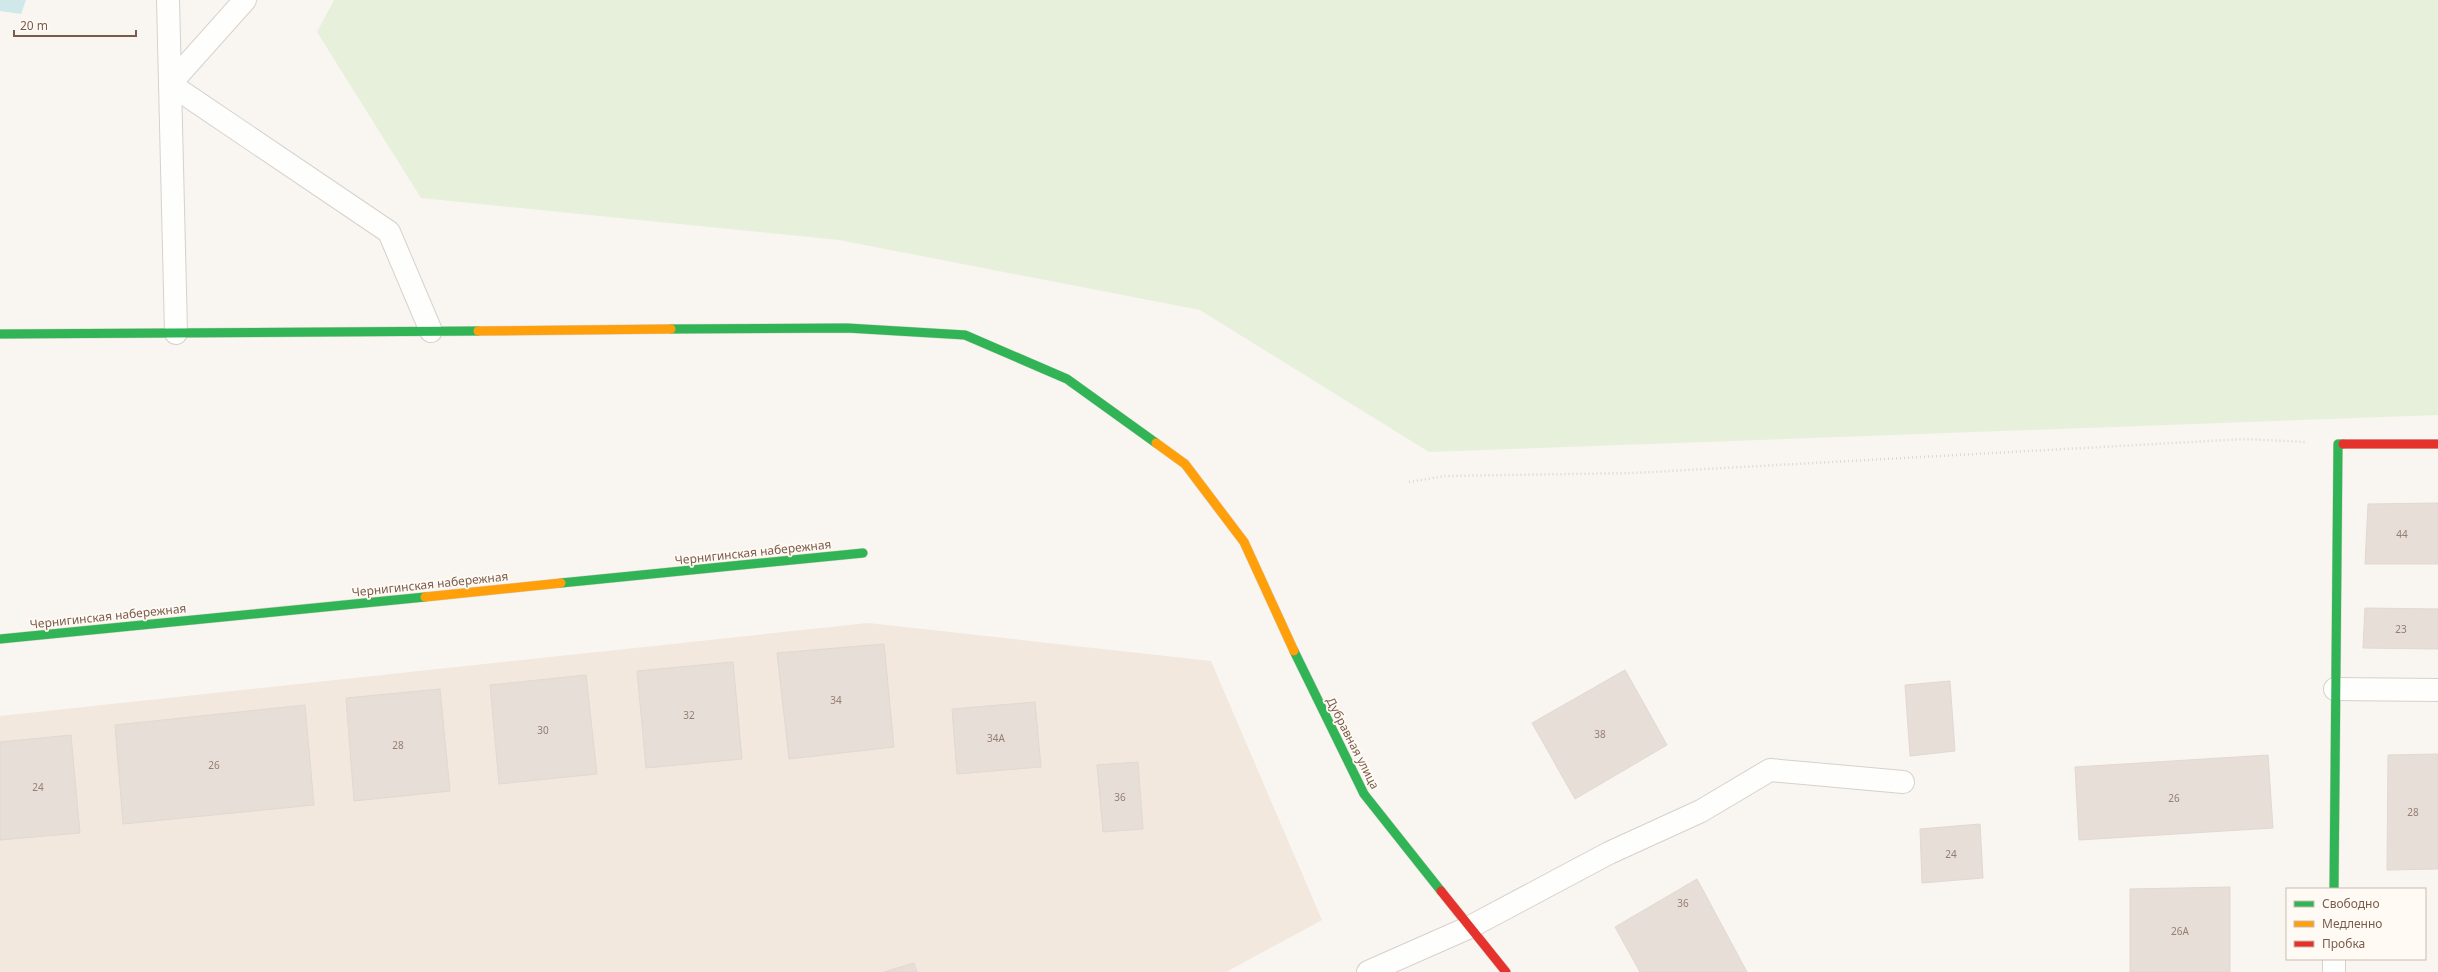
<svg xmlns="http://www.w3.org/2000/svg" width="2438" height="972" viewBox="0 0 2438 972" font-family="'Noto Sans',sans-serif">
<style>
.residential{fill:#f2e8de}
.green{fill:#e7f0db}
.water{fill:#d0e8ea}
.building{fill:#e6ded7;stroke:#e2d8d2}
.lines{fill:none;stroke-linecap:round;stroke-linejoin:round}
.street-casing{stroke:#d7d1cb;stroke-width:24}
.fast-casing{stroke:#d9d2cb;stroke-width:10}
.slow-casing{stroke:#d9d2cb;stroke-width:10}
.jam-casing{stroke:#d9d2cb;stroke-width:10}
.path{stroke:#dcd5d0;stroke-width:2.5;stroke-dasharray:1 3;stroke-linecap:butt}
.street{stroke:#fefefd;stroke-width:22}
.fast{stroke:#30b455;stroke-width:9}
.slow{stroke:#ff9f0a;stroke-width:9}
.jam{stroke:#e5322d;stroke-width:9}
.labels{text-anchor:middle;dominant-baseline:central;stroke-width:3.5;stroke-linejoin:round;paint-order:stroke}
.number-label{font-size:10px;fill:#977e72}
.street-label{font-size:12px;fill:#7a5c4d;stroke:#fffaf3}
</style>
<rect width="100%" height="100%" fill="#f9f5f0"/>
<!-- residential -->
<path class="residential" d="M 868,623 L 1211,661 L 1322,920 L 1226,972 L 0,972 L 0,716 Z"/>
<!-- green -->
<path class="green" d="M 334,0 L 2438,0 L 2438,415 L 1429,452 L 1200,310 L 839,240 L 421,198 L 317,32 Z"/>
<!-- water -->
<path class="water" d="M 0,0 L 26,0 L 21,14 L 0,11 Z"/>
<!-- building -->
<g class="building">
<path d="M 2438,503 L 2438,564 L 2365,564 L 2368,504 Z"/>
<path d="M 2365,608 L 2438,609 L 2438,649 L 2363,648 Z"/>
<path d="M 884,644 L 894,747 L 789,759 L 777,653 Z"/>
<path d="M 733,662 L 742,759 L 646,768 L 637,671 Z"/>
<path d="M 1625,670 L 1667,745 L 1575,799 L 1532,723 Z"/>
<path d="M 586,675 L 597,774 L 499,784 L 490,685 Z"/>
<path d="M 1950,681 L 1955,751 L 1910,756 L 1905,685 Z"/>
<path d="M 440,689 L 450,791 L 354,801 L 346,698 Z"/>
<path d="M 1035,702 L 1041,767 L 957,774 L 952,709 Z"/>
<path d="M 305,705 L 314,805 L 123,824 L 115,725 Z"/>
<path d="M 71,735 L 80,833 L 0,840 L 0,742 Z"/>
<path d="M 2438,754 L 2438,869 L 2387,870 L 2388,755 Z"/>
<path d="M 2268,755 L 2273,828 L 2079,840 L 2075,767 Z"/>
<path d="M 1138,762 L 1143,829 L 1103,832 L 1097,765 Z"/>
<path d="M 1980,824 L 1983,878 L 1922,883 L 1920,829 Z"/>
<path d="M 1697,879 L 1747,972 L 1640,972 L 1615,927 Z"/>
<path d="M 2230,887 L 2230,972 L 2130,972 L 2130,889 Z"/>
<path d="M 914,963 L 917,972 L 884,972 Z"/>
</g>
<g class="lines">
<!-- street casing -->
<g class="street-casing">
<g id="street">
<path d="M 168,0 L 176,333"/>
<path d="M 245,0 L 170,84 L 389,232 L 431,331"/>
<path d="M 2335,689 L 2438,690"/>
<path d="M 1368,972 L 1470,927 L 1609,853 L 1701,811 L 1770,770 L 1903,782"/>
<path d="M 2334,972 L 2334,959"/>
</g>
</g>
<!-- fast casing -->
<g class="fast-casing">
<g id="fast">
<path d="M 671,329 L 847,328 L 965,335 L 1067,379 L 1156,443"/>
<path d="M 0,334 L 478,331"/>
<path d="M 561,583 L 863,553"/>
<path d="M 0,639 L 425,597"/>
<path d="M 1294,651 L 1364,794 L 1441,891"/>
<path d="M 2334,889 L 2338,444 L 2343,444"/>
</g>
</g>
<!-- slow casing -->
<g class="slow-casing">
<g id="slow">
<path d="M 478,331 L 671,329"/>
<path d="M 1156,443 L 1185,464 L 1244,542 L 1294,651"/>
<path d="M 425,597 L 561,583"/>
</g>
</g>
<!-- jam casing -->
<g class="jam-casing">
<g id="jam">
<path d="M 2343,444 L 2438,444"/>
<path d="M 1441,891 L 1506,972"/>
</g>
</g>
<!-- path -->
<path class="path" d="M 1409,482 L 1445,476 L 1634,473 L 2245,439 L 2305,442"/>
<!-- street -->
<use href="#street" class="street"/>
<!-- fast -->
<use href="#fast" class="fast"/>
<!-- slow -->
<use href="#slow" class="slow"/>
<!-- jam -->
<use href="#jam" class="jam"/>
</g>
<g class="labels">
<!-- number labels -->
<g class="number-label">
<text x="2402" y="534">44</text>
<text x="2401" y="629">23</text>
<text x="836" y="700">34</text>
<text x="689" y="715">32</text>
<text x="543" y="730">30</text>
<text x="1600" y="734">38</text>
<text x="996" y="738">34А</text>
<text x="398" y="745">28</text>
<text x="214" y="765">26</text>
<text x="38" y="787">24</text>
<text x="1120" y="797">36</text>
<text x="2174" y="798">26</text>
<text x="2413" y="812">28</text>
<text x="1951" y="854">24</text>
<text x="1683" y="903">36</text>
<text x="2180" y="931">26А</text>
</g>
<!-- street labels -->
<g class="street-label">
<text transform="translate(753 552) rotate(-6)">Чернигинская набережная</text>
<text transform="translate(430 584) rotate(-6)">Чернигинская набережная</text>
<text transform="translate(108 616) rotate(-6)">Чернигинская набережная</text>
<text transform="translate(1353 743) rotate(63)">Дубравная улица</text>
</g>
</g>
<!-- legend -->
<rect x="2286" y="888" width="140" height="72" fill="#fffaf3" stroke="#cabbb1"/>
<rect x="2294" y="901" width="20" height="6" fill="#30b455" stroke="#cabbb1"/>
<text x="2322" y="908" font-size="12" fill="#7a5c4d">Свободно</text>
<rect x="2294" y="921" width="20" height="6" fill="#ff9f0a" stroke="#cabbb1"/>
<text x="2322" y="928" font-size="12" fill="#7a5c4d">Медленно</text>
<rect x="2294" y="941" width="20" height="6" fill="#e5322d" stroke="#cabbb1"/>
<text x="2322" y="948" font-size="12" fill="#7a5c4d">Пробка</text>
<!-- scale -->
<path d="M14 30v6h122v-6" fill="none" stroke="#7a5c4d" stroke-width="2"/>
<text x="20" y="30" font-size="12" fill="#7a5c4d" stroke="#fffaf3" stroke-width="3" paint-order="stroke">20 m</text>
</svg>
